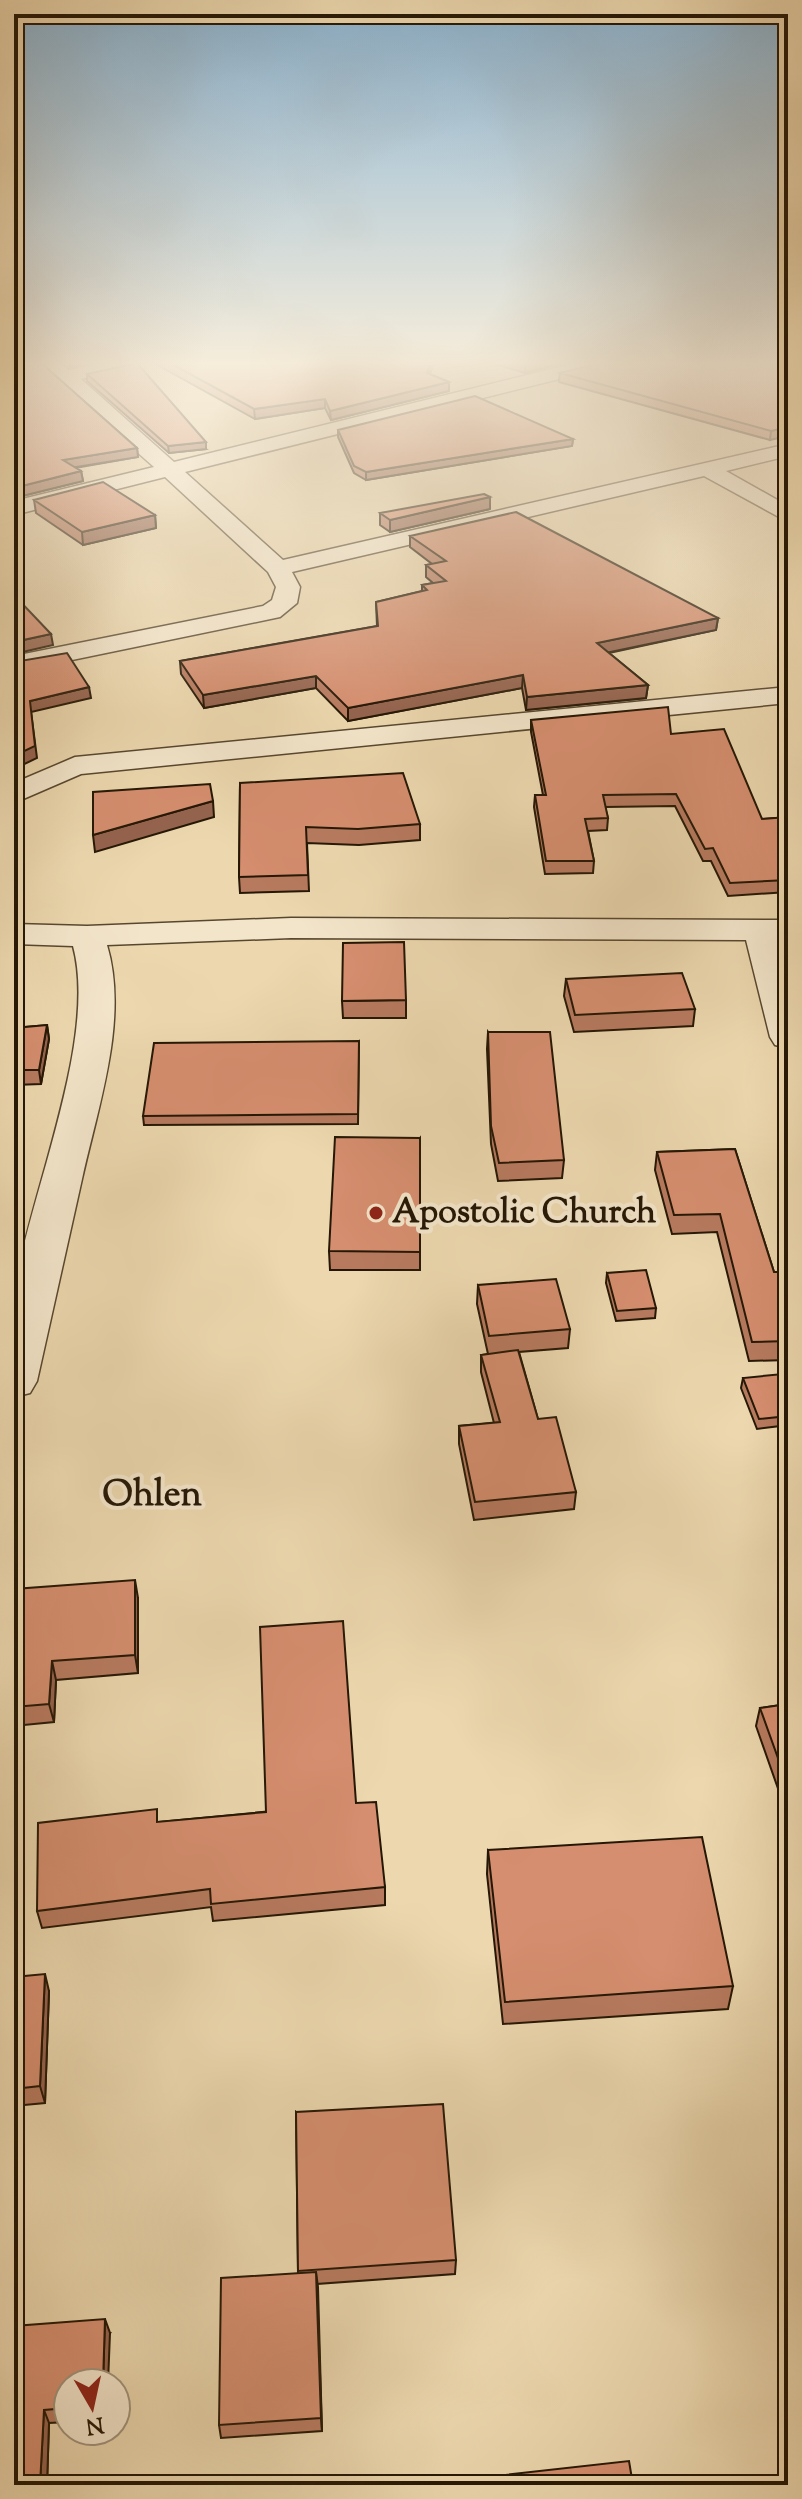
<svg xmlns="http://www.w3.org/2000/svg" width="802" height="2499" font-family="'Sorts Mill Goudy',serif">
  <rect width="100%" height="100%" fill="#ecd7ae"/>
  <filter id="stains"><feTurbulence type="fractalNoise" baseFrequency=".0025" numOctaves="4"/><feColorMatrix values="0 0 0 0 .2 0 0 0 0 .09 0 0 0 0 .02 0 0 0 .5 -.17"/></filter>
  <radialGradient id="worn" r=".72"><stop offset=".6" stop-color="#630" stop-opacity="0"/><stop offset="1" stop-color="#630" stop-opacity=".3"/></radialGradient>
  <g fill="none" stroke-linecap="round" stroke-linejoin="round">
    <g stroke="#57472f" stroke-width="3">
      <path id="street" d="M 35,362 L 58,362 L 69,370 L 103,362 L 141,362 L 139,366 L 81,379 L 174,462 L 580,362 L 614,362 L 612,366 L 185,472 L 283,560 L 788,444 L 788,456 L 726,471 L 788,506 L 788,522 L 704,476 L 292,572 L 300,587 L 297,603 L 280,617 L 14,672 L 14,656 L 263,606 L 272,600 L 276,587 L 268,572 L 165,477 L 14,515 L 14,501 L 154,467 Z
        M 788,687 L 788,703 L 81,774 L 14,803 L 14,783 L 75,757 Z
        M 291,918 L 788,920 L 788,940 L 780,940 L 788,971 L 788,1048 L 775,1045 L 770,1037 L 746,940 L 291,938 L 107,945 C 129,1019 98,1106 82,1179 C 67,1246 52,1314 37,1381 L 30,1393 L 14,1397 C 14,1362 9,1322 15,1287 C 31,1191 98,1038 73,946 L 14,944 L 14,924 L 87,926 Z"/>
    </g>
    <use href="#street" fill="#f3e5ca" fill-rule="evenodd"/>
  </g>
  <path fill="#b77a5f" stroke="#251705" stroke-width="2" d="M 14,362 L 40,362 L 137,448 L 138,457 L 75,468 L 81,471 L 83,481 L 14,498 L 14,368 L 23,366 L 14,366 Z
    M 152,362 L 434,362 L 430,374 L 449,382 L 449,391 L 331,420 L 325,408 L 255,419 Z
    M 488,362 L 566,362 L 525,373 Z
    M 788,362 L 770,440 L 559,382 L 560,373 Z
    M 87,374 L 206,449 L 169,453 L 87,381 Z
    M 338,430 L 573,439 L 572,446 L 366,480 L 354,473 L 338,437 Z
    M 34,500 L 155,515 L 156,528 L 83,545 L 36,513 Z
    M 490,509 L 390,532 L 380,525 L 380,513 Z
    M 410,536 L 718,618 L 716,630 L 609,653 L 648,685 L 646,698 L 526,710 L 522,688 L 348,721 L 316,688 L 204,708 L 181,674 L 180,661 L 377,626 L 376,602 L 422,591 L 422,585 L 433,583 L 426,577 L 426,565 L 432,564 L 410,547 Z
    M 531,720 L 671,734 L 762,819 L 788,817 L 788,892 L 728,896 L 711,861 L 703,861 L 675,806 L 605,807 L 608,818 L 607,830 L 588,831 L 594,861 L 593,873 L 545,874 L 534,807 L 535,795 L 543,795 L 531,732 Z
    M 240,783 L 420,824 L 420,840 L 359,845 L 307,843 L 309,891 L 240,893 L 239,877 Z
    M 14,857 L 19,863 L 21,875 L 14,875 Z
    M 566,979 L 695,1009 L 693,1026 L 574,1032 L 564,996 Z
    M 406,1000 L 406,1018 L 343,1018 L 342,1001 Z
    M 47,1025 L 49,1039 L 41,1084 L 14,1085 L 14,1028 Z
    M 488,1032 L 564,1160 L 562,1178 L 498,1181 L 491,1144 L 487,1049 Z
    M 359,1041 L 358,1124 L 144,1125 L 143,1116 Z
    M 420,1138 L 420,1270 L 330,1270 L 329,1251 Z
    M 735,1149 L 774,1272 L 788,1272 L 788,1360 L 749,1361 L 717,1232 L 672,1234 L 655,1170 L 657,1152 Z
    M 607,1273 L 656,1308 L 655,1318 L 616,1321 L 606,1283 Z
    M 478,1285 L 570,1329 L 568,1348 L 519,1352 L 538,1419 L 576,1492 L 574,1509 L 474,1520 L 459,1444 L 459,1426 L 494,1423 L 481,1372 L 481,1355 L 488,1354 L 477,1304 Z
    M 743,1378 L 788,1384 L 788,1425 L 757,1429 L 741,1388 Z
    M 14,1589 L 138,1598 L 138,1673 L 56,1680 L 54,1722 L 14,1726 Z
    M 788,1704 L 788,1817 L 756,1726 L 760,1708 Z
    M 356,1803 L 385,1887 L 385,1905 L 213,1921 L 211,1907 L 42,1928 L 37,1911 L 159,1822 Z
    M 488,1850 L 733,1986 L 728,2009 L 503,2024 L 487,1874 Z
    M 14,1977 L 49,1991 L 45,2103 L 14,2106 Z
    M 296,2112 L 456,2260 L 455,2274 L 317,2284 L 322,2431 L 221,2438 L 219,2425 L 298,2273 Z
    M 14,2326 L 110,2333 L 68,2383 L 68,2422 L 49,2423 L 47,2485 Z"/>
  <path fill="#95634e" stroke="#251705" stroke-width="2" d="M 69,362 L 88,362 L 70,367 Z
    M 431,362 L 434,362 L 427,382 L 427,373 Z
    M 530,362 L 566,362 L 525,373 L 525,364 Z
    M 449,382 L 449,391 L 331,420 L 330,411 Z
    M 325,399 L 325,408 L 255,419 L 254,409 Z
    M 788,427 L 788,436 L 770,440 L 771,431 Z
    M 573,439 L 572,446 L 366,480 L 366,472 Z
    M 206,442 L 206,449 L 169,453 L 168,446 Z
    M 137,448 L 138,457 L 64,469 L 63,460 Z
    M 81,471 L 83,481 L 14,498 L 14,488 Z
    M 490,497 L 490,509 L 390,532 L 390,520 Z
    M 155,515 L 156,528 L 83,545 L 82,532 Z
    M 718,618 L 716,630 L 596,655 L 597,643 Z
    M 51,634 L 53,645 L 14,654 L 14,642 Z
    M 523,675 L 522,688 L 348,721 L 348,708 Z
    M 316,676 L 316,688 L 204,708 L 203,695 Z
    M 648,685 L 646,698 L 526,710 L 527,697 Z
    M 89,687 L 91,698 L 31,712 L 37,758 L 14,769 L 14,756 L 30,701 Z
    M 213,801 L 214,817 L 95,852 L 93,835 Z
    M 47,1025 L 49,1039 L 41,1084 L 39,1070 Z
    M 135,1580 L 138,1598 L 138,1673 L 135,1655 Z
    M 52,1661 L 56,1680 L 54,1722 L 49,1704 Z
    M 45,1974 L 49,1991 L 45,2103 L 40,2086 Z
    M 316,2272 L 318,2287 L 322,2431 L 321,2418 Z
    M 105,2319 L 110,2333 L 108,2383 L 103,2383 Z
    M 44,2410 L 49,2423 L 47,2485 L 40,2485 Z"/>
  <path fill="#d58e6f" stroke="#251705" stroke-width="2" d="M 23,362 L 40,362 L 137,448 L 63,460 L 81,471 L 14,488 L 14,368 L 23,367 Z
    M 168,362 L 431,362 L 427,373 L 449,382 L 330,411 L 325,399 L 254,409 Z
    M 604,362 L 788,362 L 788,427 L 771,431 L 560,373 Z
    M 137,363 L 206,442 L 168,446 L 87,374 Z
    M 475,396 L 573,439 L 366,472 L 354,466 L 338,430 Z
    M 103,482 L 155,515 L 82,532 L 34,500 Z
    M 484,494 L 490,497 L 390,520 L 380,513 Z
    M 516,512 L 718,618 L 597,643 L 648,685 L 527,697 L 523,675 L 348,708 L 316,676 L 203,695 L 180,661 L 378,626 L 376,602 L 427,590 L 422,585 L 446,581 L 426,565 L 446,561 L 410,536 Z
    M 14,595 L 51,634 L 14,642 Z
    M 67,653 L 89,687 L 30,701 L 35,746 L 14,756 L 14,662 Z
    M 668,707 L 671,734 L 724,729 L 762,819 L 788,817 L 788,880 L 730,883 L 713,848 L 705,849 L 676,794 L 603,795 L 608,818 L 585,819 L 594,861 L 546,861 L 535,795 L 546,795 L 531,720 Z
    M 403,773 L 420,824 L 358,829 L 306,827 L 308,875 L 239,877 L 240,783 Z
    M 210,784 L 213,801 L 93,835 L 93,792 Z
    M 404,942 L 406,1000 L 342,1001 L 343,943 Z
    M 682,973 L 695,1009 L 575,1015 L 566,979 Z
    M 47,1025 L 39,1070 L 14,1070 L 14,1028 Z
    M 488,1032 L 550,1032 L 564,1160 L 499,1163 L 491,1126 Z
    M 359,1041 L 358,1114 L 143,1116 L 154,1043 Z
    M 335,1137 L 420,1138 L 420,1252 L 329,1251 Z
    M 735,1149 L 774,1272 L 788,1272 L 788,1341 L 752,1342 L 720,1214 L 674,1215 L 657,1152 Z
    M 646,1270 L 656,1308 L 617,1311 L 607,1273 Z
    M 556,1279 L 570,1329 L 489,1336 L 478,1285 Z
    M 518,1350 L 538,1419 L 556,1417 L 576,1492 L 475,1502 L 459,1426 L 500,1422 L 481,1355 Z
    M 783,1374 L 788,1384 L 788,1416 L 759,1419 L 743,1378 Z
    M 135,1580 L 135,1655 L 52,1661 L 49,1704 L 14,1707 L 14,1589 Z
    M 343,1621 L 356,1803 L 376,1802 L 385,1887 L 211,1904 L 210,1889 L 37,1911 L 38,1823 L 157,1809 L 157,1822 L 266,1812 L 260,1627 Z
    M 788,1704 L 788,1786 L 760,1708 Z
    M 702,1837 L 733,1986 L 505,2002 L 488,1850 Z
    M 45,1974 L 40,2086 L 14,2089 L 14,1977 Z
    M 443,2104 L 456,2260 L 298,2271 L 296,2112 Z
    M 316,2272 L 321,2418 L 219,2425 L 221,2278 Z
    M 105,2319 L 103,2383 L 68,2383 L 68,2408 L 44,2410 L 40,2485 L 14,2485 L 14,2326 Z
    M 629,2461 L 633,2485 L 470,2485 L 469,2479 Z"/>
  <linearGradient id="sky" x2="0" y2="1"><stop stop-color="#8bb5d4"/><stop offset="0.51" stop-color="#f6eddb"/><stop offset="1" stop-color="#f6eddb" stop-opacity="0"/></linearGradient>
  <rect width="802" height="712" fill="url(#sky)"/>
  <circle fill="#8f2418" stroke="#f3e5ca" stroke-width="3" cx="376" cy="1213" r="8"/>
  <g text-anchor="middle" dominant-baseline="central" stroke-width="8" stroke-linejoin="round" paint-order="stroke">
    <g font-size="34" font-weight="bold" fill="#251705" stroke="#f3e5ca" text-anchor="start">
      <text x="392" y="1213">Apostolic Church</text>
    </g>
    <g font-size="36" font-weight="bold" fill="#251705" stroke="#f3e5ca">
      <text x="152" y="1496">Ohlen</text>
    </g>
  </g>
  <rect width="802" height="2499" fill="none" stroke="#ecd7ae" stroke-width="48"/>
  <rect x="16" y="16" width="770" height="2467" fill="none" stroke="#251705" stroke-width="4"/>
  <rect x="24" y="24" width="754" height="2451" fill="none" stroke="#251705" stroke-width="2"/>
  <g transform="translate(92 2407) rotate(171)"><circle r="38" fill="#f3e5ca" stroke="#a1937b" stroke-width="2"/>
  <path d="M0-6L14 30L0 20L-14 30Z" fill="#8f2418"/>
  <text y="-12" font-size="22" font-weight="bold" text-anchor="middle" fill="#251705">N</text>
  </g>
  <rect width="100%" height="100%" filter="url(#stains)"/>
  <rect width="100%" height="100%" fill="url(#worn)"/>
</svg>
